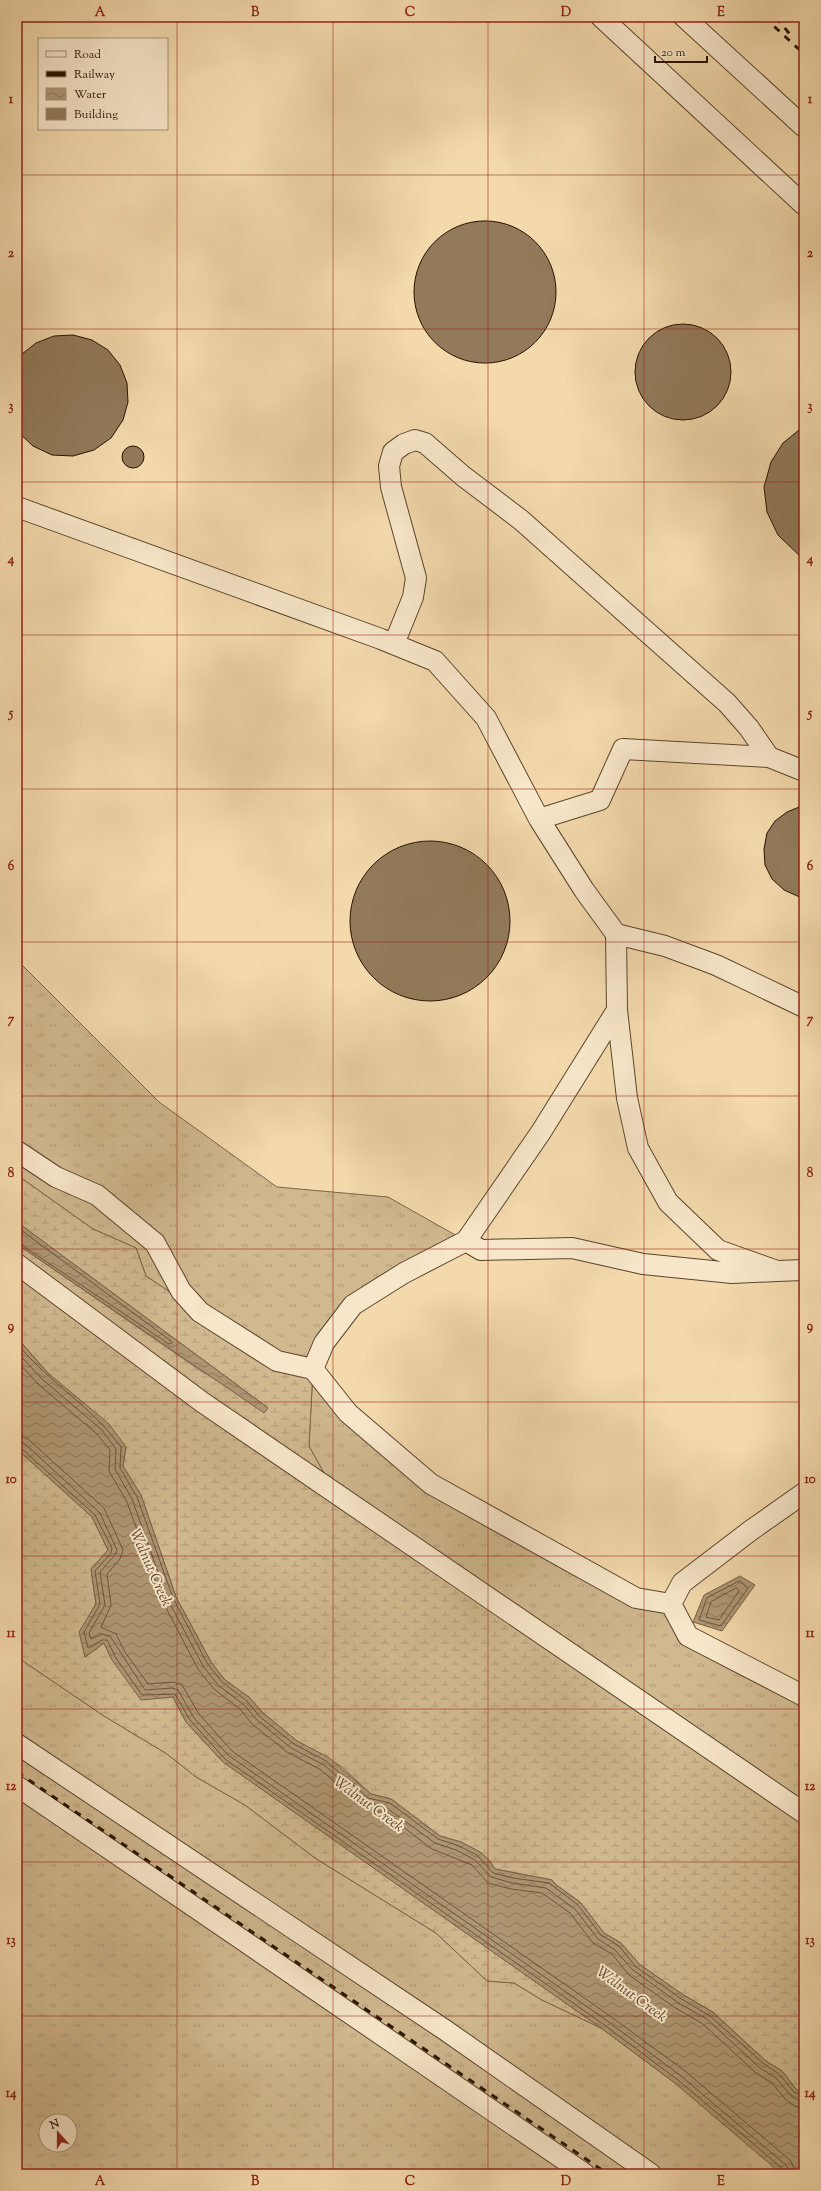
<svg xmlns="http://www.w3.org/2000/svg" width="821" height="2191" font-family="'Sorts Mill Goudy',serif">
  <defs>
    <pattern id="grass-tufts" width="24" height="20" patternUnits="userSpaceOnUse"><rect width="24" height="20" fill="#d0b88f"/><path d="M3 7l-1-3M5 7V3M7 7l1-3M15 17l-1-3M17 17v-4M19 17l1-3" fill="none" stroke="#b39d7a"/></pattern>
    <pattern id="wetland-marsh" width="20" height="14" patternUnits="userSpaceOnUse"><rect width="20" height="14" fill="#d0b88f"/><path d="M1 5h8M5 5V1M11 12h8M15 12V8" fill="none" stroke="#b39d7a"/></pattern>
    <pattern id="water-waves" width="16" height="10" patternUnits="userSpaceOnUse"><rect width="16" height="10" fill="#ae9672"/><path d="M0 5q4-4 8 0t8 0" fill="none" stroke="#8e795b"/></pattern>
  </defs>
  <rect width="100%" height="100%" fill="#f3d9ac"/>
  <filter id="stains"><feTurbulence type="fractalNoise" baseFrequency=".005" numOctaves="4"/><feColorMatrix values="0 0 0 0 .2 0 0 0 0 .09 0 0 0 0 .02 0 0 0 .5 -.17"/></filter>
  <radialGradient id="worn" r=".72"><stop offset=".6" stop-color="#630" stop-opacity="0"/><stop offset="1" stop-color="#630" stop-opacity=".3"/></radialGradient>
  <path fill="url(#grass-tufts)" stroke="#7c6648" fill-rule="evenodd" d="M 17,960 L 159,1102 L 277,1187 L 388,1197 L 466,1241 L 353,1305 L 313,1369 L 431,1484 L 533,1542 L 671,1604 L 688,1636 L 804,1696 L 804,1813 L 335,1493 L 309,1446 L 313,1369 L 200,1312 L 146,1276 L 136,1248 L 93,1229 L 17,1175 Z
    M 17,1657 L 104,1716 L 167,1754 L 196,1777 L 245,1805 L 315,1858 L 436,1933 L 487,1981 L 514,1983 L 542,2000 L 601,2028 L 675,2083 L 783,2174 L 17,2174 L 17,1686 L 22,1689 L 17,1675 ZM 46,2121 L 70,2121 L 70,2145 L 46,2145 Z"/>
  <path fill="url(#wetland-marsh)" stroke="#7c6648" d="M 17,1175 L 93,1229 L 136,1248 L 146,1276 L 200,1312 L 313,1369 L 309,1446 L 335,1493 L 804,1813 L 804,2095 L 796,2089 L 782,2071 L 766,2061 L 713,2012 L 682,1994 L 639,1964 L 621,1943 L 604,1933 L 580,1902 L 555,1884 L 552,1880 L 495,1869 L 489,1860 L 480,1852 L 461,1842 L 440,1836 L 391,1799 L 371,1794 L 342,1767 L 297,1741 L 262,1712 L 250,1698 L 224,1679 L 211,1662 L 176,1597 L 141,1495 L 123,1466 L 126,1447 L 48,1373 L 17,1338 L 17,1244 L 201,1371 L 268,1408 L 17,1222 Z
    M 17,1449 L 92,1517 L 108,1550 L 91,1569 L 96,1604 L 80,1632 L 85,1657 L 104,1643 L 112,1660 L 173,1697 L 186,1722 L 223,1762 L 601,2028 L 542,2000 L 514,1983 L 487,1981 L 436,1933 L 315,1858 L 245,1805 L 196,1777 L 167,1754 L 104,1716 L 17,1657 Z"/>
  <path fill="url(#water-waves)" stroke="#786245" d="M 17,1222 L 268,1408 L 264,1413 L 17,1244 Z
    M 17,1338 L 48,1373 L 109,1424 L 126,1447 L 123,1466 L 141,1495 L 176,1597 L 211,1662 L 224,1679 L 250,1698 L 262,1712 L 297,1741 L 328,1757 L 371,1794 L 391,1799 L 440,1836 L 461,1842 L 480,1852 L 489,1860 L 495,1869 L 552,1880 L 555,1884 L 580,1902 L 604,1933 L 621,1943 L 639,1964 L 682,1994 L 712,2012 L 766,2061 L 782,2071 L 796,2089 L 804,2095 L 804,2174 L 783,2174 L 777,2170 L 675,2083 L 601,2028 L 223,1762 L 186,1722 L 173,1697 L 141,1700 L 112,1660 L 104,1643 L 85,1657 L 79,1632 L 96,1604 L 91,1569 L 108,1550 L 92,1517 L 17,1449 Z
    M 740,1576 L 755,1585 L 722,1631 L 693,1622 L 704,1595 Z"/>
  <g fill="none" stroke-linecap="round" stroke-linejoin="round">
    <path stroke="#6b553a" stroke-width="1" d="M 17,1227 L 171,1341 L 172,1343 L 169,1344 L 17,1242
      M 17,1344 C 49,1382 92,1407 121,1447 L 120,1468 L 137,1497 L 173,1598 L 207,1663 L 222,1682 L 247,1701 L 259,1716 L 294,1744 L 326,1761 L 368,1798 L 390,1803 L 438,1839 L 459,1846 L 477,1855 L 493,1873 L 513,1878 L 549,1883 L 578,1905 L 601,1935 L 619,1946 L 636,1967 L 680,1998 L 710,2016 L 764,2064 L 779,2074 L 794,2092 L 804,2097
      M 17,1352 L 42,1379 L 102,1430 L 116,1449 L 115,1469 L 132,1499 L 168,1600 L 203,1666 L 218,1685 L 244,1705 L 256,1719 L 291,1748 L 324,1765 L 366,1802 L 387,1808 L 435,1843 L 456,1850 L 475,1860 L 491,1877 L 512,1883 L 546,1888 L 575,1909 L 598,1939 L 615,1950 L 633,1970 L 677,2002 L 707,2019 L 760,2068 L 776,2078 L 791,2096 L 804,2103
      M 17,1361 L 38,1384 L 97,1434 L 110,1450 L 109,1471 L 127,1502 L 163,1602 L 198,1669 L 214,1689 L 240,1709 L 252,1724 L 287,1752 L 321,1770 L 363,1807 L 385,1813 L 432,1849 L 472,1865 L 488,1883 L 511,1889 L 542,1893 L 570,1913 L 593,1943 L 612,1954 L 629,1975 L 674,2007 L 703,2024 L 756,2073 L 772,2083 L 787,2101 L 797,2107 L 804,2109
      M 17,1435 L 28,1439 L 104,1508 L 123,1550 L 120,1559 L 107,1574 L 111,1605 L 101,1627 L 116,1634 L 125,1652 L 148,1684 L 173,1682 L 182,1685 L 199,1714 L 232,1751 L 610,2016 L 685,2071 L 791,2161 L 796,2174
      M 17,1441 L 24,1443 L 100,1513 L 117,1550 L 115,1555 L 100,1572 L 105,1605 L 89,1633 L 91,1639 L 102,1634 L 110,1636 L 145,1690 L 172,1688 L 178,1690 L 194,1718 L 228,1755 L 606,2020 L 681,2076 L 787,2166 L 790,2174
      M 17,1446 L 21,1448 L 95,1515 L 112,1548 L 111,1553 L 95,1571 L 100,1604 L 84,1632 L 88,1648 L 102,1640 L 107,1640 L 116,1658 L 142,1695 L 175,1694 L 190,1720 L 225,1759 L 603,2024 L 678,2080 L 783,2169 L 785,2174
      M 740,1581 L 748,1588 L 721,1626 L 699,1620 L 707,1598 Z
      M 737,1588 L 739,1591 L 719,1620 L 706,1617 L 711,1602 Z"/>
  </g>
  <path fill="#927a5a" stroke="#281401" d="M414 292a71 71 0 1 1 142 0a71 71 0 1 1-142 0Z
    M635 372a48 48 0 1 1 96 0a48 48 0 1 1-96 0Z
    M 73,335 L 92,340 L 108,350 L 120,365 L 127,383 L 128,402 L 123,420 L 111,438 L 94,450 L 73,456 L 52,455 L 33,446 L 17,431 L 17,361 L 22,354 L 36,343 L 54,336 Z
    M 804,426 L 804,560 L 778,535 L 767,512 L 764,487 L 771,462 L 783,443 Z
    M122 457a11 11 0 1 1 22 0a11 11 0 1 1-22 0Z
    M 804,805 L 804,899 L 784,890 L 772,879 L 765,865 L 764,849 L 767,833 L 775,821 L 787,812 Z
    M350 921a80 80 0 1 1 160 0a80 80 0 1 1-160 0Z"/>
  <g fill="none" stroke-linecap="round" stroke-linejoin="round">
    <g stroke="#5b452c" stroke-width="22">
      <path id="minor" d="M 601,17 L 804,205
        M 684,17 L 804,127
        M 17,507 L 381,639 L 435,661 L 486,718 L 539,819 L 584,890 L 616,934 L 665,946 L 716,965 L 804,1007
        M 394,644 L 413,597 L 416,578 L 391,487 L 389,466 L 393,452 L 404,444 L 415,440 L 425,443 L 463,476 L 521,520 L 656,640 L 727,703 L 749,728 L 769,757
        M 539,819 L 600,800 L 623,749 L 769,757 L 804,771
        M 616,934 L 617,1010 L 627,1098 L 638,1148 L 668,1202 L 718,1250 L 777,1271 L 804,1270
        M 617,1010 L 541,1132 L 466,1241 L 481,1250 L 572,1248 L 643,1264 L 732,1273 L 777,1271
        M 17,1151 L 56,1177 L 97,1195 L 155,1243 L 181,1291 L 200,1312 L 277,1361 L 313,1369 L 348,1413 L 431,1484 L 636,1598 L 671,1604 L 688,1636 L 804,1696
        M 17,1264 L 202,1402 L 804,1813
        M 313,1369 L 324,1343 L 353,1305 L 404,1273 L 466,1241
        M 671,1604 L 682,1583 L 750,1531 L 804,1493
        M 17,1744 L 445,2030 L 651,2174
        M 17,1786 L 585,2174"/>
    </g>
    <use href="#minor" stroke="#f7e6c9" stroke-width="20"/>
    <path stroke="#281401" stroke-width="3" stroke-dasharray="7 7" stroke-linecap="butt" d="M 764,17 L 804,54
      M 776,17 L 792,37
      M 17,1772 L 608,2174"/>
  </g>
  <path fill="none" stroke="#8f2418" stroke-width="1" stroke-opacity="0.55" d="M 177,17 L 177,2174M 333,17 L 333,2174M 488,17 L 488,2174M 644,17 L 644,2174M 17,175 L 804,175M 17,329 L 804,329M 17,482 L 804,482M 17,635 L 804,635M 17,789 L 804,789M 17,942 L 804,942M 17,1096 L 804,1096M 17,1249 L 804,1249M 17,1402 L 804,1402M 17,1556 L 804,1556M 17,1709 L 804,1709M 17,1862 L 804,1862M 17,2016 L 804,2016"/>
  <g text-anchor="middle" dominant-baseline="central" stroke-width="4" stroke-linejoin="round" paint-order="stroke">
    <g font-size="15" font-style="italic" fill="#5e482e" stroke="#f7e6c9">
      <text transform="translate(150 1568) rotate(66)">Walnut Creek</text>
      <text transform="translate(368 1805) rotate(36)">Walnut Creek</text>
      <text transform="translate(631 1995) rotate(36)">Walnut Creek</text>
    </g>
  </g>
  <rect width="821" height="2191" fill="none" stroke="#f3d9ac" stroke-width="44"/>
  <rect x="38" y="38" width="130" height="92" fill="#f7e6c9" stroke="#a49279"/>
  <rect x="46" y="51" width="20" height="6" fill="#f7e6c9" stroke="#a49279"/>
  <text x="74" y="58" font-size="12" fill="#281401">Road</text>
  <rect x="46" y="71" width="20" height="6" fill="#281401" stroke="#a49279"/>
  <text x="74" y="78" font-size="12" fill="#281401">Railway</text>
  <rect x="46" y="88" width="20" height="12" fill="url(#water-waves)" stroke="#a49279"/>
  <text x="74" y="98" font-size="12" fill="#281401">Water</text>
  <rect x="46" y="108" width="20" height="12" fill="#927a5a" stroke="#a49279"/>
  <text x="74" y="118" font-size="12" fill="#281401">Building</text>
  <g transform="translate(58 2133) rotate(339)"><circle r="19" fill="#f7e6c9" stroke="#a49279"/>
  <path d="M0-3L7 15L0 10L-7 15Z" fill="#8f2418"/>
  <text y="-6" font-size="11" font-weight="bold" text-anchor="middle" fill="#281401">N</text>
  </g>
  <path d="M655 56v6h52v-6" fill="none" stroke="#281401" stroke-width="2"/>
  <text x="661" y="56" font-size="12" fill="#281401" stroke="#f7e6c9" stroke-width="3" paint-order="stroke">20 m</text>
  <rect x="22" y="22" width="777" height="2147" fill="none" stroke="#8f2418" stroke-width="1.5"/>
  <g font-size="13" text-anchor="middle" font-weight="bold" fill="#8f2418">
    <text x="100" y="16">A</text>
    <text x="255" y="16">B</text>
    <text x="410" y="16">C</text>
    <text x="566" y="16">D</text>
    <text x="721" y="16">E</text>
    <text x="11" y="103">1</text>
    <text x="810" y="103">1</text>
    <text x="11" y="257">2</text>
    <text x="810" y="257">2</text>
    <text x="11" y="410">3</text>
    <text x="810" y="410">3</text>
    <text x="11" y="563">4</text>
    <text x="810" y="563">4</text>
    <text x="11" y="717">5</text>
    <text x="810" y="717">5</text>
    <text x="11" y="870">6</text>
    <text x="810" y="870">6</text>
    <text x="11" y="1023">7</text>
    <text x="810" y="1023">7</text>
    <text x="11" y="1177">8</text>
    <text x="810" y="1177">8</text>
    <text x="11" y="1330">9</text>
    <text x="810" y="1330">9</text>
    <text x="11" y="1483">10</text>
    <text x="810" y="1483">10</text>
    <text x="11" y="1637">11</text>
    <text x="810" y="1637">11</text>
    <text x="11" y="1790">12</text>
    <text x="810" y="1790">12</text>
    <text x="11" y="1944">13</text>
    <text x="810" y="1944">13</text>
    <text x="11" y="2097">14</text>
    <text x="810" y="2097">14</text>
    <text x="100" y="2185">A</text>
    <text x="255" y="2185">B</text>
    <text x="410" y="2185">C</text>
    <text x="566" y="2185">D</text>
    <text x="721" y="2185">E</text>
  </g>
  <rect width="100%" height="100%" filter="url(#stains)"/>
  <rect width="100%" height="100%" fill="url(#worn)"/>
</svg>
